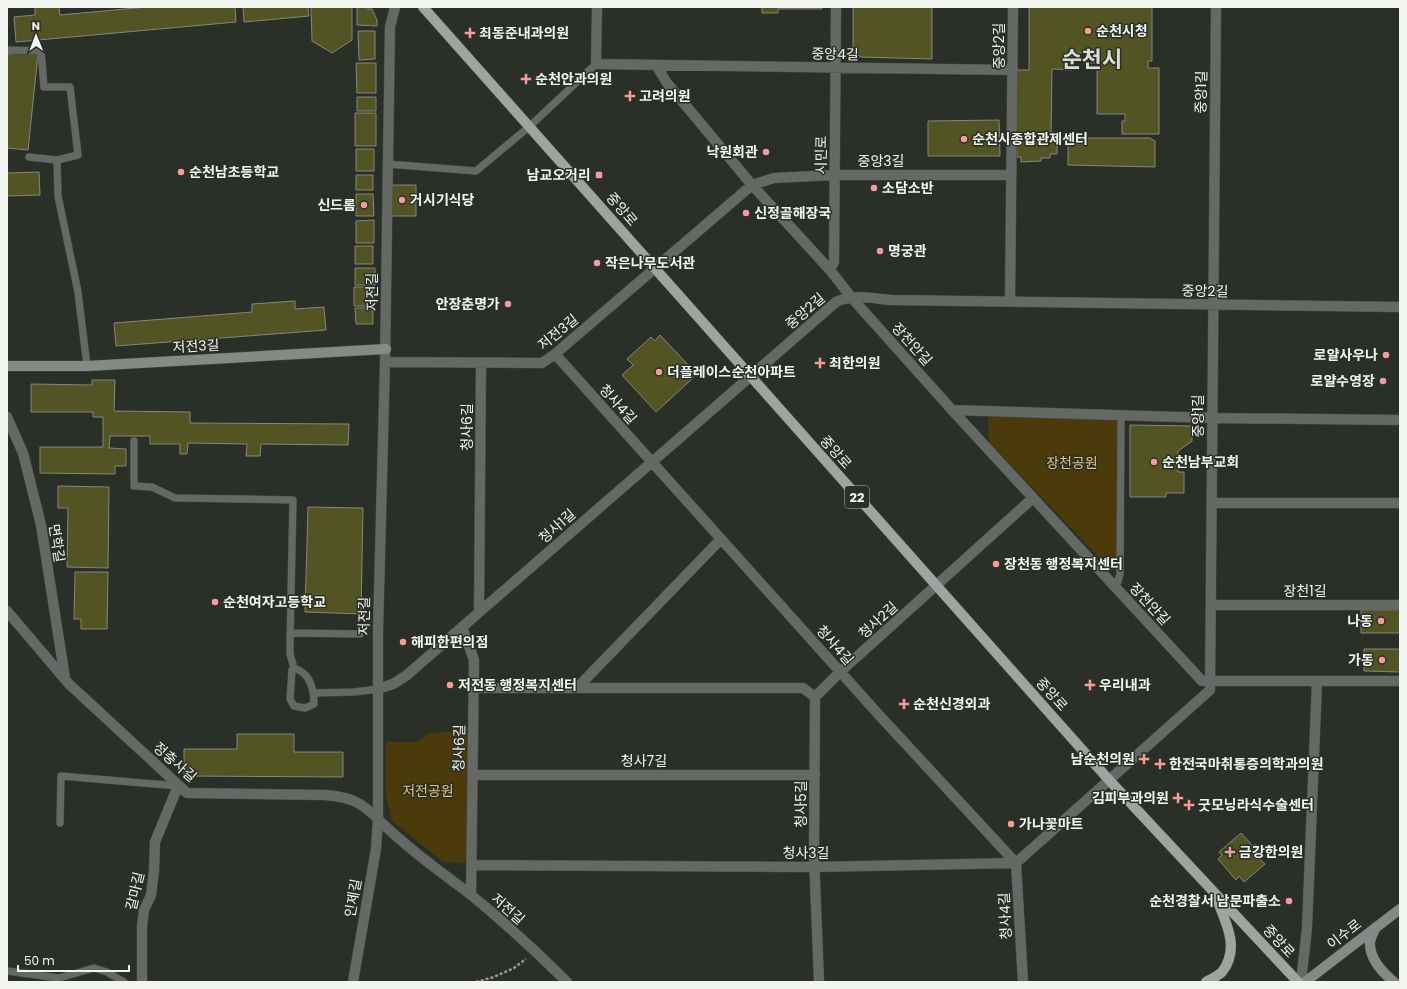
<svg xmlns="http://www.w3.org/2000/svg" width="1407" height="989" font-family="Poppins,'Noto Sans KR',sans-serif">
  <rect width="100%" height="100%" fill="#2a2f27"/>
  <path fill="#4b3a0a" d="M 988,417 L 1117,418 L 1117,562 L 1111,570 L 989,442 Z
    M 471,731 L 467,861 L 463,863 L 443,862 L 392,821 L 386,796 L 386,742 L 418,742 L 429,733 Z"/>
  <path fill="#535423" stroke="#86877d" d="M 35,7 L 59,7 L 60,15 L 147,7 L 235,7 L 236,22 L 16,42 L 14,17 L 35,15 Z
    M 243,7 L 308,7 L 309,16 L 244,22 Z
    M 311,7 L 352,7 L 352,40 L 332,53 L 312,41 Z
    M 357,7 L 367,7 L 368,9 L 372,9 L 377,20 L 377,26 L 357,25 Z
    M 762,7 L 822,7 L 822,9 L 778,9 L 778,13 L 762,13 Z
    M 853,7 L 932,7 L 932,59 L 861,57 L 853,52 Z
    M 1029,7 L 1152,7 L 1152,61 L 1148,61 L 1148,68 L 1159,68 L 1159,134 L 1122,134 L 1122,121 L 1125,121 L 1125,114 L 1097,114 L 1097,63 L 1086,63 L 1086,53 L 1072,53 L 1072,70 L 1052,69 L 1051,137 L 1057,137 L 1057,154 L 1050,154 L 1050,158 L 1041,158 L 1041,161 L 1021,162 L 1021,157 L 1017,157 L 1013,70 L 1029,70 Z
    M 358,31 L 375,31 L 375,59 L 359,60 Z
    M 13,47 L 38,54 L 28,150 L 7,148 L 7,54 L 13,54 Z
    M 356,63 L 376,63 L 376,93 L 357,93 Z
    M 357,97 L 376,97 L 376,111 L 357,111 Z
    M 355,113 L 376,113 L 376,146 L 355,146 Z
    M 999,120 L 1000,156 L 928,156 L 928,121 Z
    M 1076,138 L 1150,138 L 1155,141 L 1155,167 L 1068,165 L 1068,139 Z
    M 356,149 L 374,149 L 374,171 L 356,171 Z
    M 39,172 L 40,195 L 7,196 L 7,173 Z
    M 356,175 L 373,175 L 373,190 L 356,190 Z
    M 391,185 L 416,185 L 416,216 L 391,216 Z
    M 356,194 L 373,194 L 374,216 L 356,216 Z
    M 374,220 L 374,243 L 356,243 L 356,221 Z
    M 355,246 L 373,246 L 373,264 L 355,264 Z
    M 355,268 L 375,268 L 375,285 L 355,285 Z
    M 354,287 L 374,287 L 374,306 L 354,306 Z
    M 295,301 L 295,309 L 324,307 L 326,330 L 116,346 L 114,323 L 252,312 L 252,304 Z
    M 355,308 L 373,308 L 373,324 L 356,324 Z
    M 660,335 L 693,370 L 693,378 L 656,412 L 622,375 L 633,365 L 627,359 L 651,337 L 655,341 Z
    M 92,380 L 115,380 L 114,411 L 190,412 L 190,423 L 349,424 L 348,445 L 261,444 L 260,456 L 246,456 L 247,444 L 188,443 L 187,454 L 180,454 L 180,444 L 150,444 L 150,436 L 110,436 L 109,448 L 126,449 L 126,466 L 115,466 L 115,474 L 40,473 L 40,447 L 103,447 L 103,417 L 93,417 L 93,412 L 31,412 L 31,384 L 92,385 Z
    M 1130,425 L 1192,426 L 1192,441 L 1178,451 L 1178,472 L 1184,472 L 1184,493 L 1166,493 L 1166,497 L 1130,497 Z
    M 58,486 L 109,487 L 108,568 L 67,567 L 68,508 L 58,508 Z
    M 308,507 L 363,508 L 361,614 L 305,612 Z
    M 75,572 L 108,572 L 107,629 L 81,629 L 81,619 L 74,619 Z
    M 1361,610 L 1400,610 L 1400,633 L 1361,633 Z
    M 1364,649 L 1400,649 L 1400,672 L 1364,671 Z
    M 237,734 L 294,734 L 294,752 L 343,752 L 343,777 L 184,776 L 184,749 L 237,749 Z
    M 1241,833 L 1253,846 L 1255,844 L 1264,854 L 1259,858 L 1265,864 L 1244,882 L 1239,876 L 1236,880 L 1218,859 L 1222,855 L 1219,852 Z"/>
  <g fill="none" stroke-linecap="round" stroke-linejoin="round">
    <g stroke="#464b43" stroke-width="8">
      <path id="lane" d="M 7,50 L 41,51 L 44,87 L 70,87 L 78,155 L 57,160
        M 29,157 L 57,160 L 58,196 L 78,292 L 87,366
        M 387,164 L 476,171 L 530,126 L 596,64
        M 134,441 L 134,486 L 152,487 L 175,498 L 293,500 L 290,642 L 290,654 L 294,668
        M 1116,588 L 1120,574 L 1121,415
        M 290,633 L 360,634
        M 294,668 C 310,673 314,689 314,704 L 305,708 L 294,706 L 290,699 L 292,670 Z
        M 314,693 L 354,692 L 378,689
        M 60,823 L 61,776 L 178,786
        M 7,971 L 59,978 L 94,968 L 107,972 L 124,982"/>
    </g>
    <g stroke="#464b43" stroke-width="11">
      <path id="street" d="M 395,7 L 390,27 L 385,362 L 378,632 L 378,819 C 406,847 438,870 470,894 C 504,922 536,951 567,982
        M 597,7 L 596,64 L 1013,70
        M 836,7 L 834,262 L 830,270 L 851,297 L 952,410 L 1202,681 L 1400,681
        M 656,65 L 667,83 L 752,185 L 830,270
        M 1010,301 L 1013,7
        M 555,354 L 879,715 L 1016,863 L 1023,982
        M 385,362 L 542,363 L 555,354 L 752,185 L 774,178 L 835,175 L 1011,175
        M 952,410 L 1212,418 L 1400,420
        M 7,417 L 23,453 L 41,525 L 65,678
        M 1212,503 L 1400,503
        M 1211,605 L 1400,605
        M 7,611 L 69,684 L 187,793 L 325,795 C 350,797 360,801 378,819 L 376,849 L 353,982
        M 479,611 L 481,363
        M 462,627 L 474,660 L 471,895
        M 475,688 L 803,688 L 815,697
        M 577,688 L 721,539
        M 378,689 L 393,684 L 407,675 L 836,302 C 853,293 874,299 892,300 L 1400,307
        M 815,697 L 840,672 L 1033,498
        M 815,697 L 814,855 L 819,982
        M 473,775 L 815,775
        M 471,865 L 815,867 L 1016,863 L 1210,690 L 1216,7
        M 142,982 L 142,926 L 144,910 L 151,895 L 154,871 L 155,842 L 178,786
        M 1301,982 L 1307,928 L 1317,682"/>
    </g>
    <g stroke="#464b43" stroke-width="11">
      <path id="secondary" d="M 7,366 L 87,366 L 386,349
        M 1376,927 C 1374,931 1371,937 1370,942 C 1369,958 1383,973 1394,982
        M 1305,982 L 1400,909"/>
    </g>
    <g stroke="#464b43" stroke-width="11">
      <path id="primary" d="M 423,7 L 1109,780 L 1298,982
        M 1206,982 C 1211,979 1218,976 1222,972 C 1241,948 1225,921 1216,897"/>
    </g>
    <path stroke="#969a93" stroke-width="2.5" stroke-dasharray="3 2" stroke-linecap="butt" d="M 476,982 L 494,977 L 514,968 L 526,959"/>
    <use href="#lane" stroke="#656966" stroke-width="7"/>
    <use href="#street" stroke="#656966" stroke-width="10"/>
    <use href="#secondary" stroke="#848b86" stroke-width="10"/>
    <use href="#primary" stroke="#9ca59f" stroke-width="10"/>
  </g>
  <g fill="#f59b9b" stroke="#2a2f27" stroke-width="1.5">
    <circle cx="1088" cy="31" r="4"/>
    <path d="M468 27h4v4h4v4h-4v4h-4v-4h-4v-4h4z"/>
    <path d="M524 73h4v4h4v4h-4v4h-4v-4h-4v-4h4z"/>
    <path d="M628 90h4v4h4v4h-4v4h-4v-4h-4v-4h4z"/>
    <circle cx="964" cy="139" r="4"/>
    <circle cx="766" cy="152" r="4"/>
    <circle cx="181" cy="172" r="4"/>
    <rect x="595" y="171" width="8" height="8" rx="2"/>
    <circle cx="874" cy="188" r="4"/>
    <circle cx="402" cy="200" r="4"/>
    <circle cx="364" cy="205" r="4"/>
    <circle cx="746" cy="213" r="4"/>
    <circle cx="880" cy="251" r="4"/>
    <circle cx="597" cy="263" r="4"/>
    <circle cx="508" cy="304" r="4"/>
    <circle cx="1386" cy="355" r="4"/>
    <path d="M818 357h4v4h4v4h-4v4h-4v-4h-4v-4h4z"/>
    <circle cx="659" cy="372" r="4"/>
    <circle cx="1383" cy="381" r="4"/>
    <circle cx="1154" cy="462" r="4"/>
    <circle cx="996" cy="564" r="4"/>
    <circle cx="215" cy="602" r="4"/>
    <circle cx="1381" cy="621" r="4"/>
    <circle cx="403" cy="642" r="4"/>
    <circle cx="1382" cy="660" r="4"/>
    <circle cx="450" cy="685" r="4"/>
    <path d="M1088 679h4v4h4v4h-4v4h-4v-4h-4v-4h4z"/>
    <path d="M902 698h4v4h4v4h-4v4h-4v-4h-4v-4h4z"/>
    <path d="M1142 753h4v4h4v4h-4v4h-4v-4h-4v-4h4z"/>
    <path d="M1158 758h4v4h4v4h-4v4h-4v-4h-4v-4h4z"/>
    <path d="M1176 792h4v4h4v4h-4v4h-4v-4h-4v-4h4z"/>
    <path d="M1187 799h4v4h4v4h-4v4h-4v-4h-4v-4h4z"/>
    <circle cx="1011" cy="824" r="4"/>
    <path d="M1228 846h4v4h4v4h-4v4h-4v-4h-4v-4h4z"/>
    <circle cx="1289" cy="901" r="4"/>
  </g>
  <g text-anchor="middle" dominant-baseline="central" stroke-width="3" stroke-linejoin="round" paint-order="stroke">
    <rect fill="#2a2f27" stroke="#b5b9b3" stroke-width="1" x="845" y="486" width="24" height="22" rx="3"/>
    <g font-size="13" font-weight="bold" fill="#f1f4ef">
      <text x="857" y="497">22</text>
    </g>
    <g font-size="14" font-weight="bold" fill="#f1f4ef" stroke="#2a2f27" text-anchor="start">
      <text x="1096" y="31">순천시청</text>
      <text x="479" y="33">최동준내과의원</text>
      <text x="535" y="79">순천안과의원</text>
      <text x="639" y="96">고려의원</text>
      <text x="972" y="139">순천시종합관제센터</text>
      <text x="758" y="152" text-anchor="end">낙원회관</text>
      <text x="189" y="172">순천남초등학교</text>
      <text x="591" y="175" text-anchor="end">남교오거리</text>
      <text x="882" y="188">소담소반</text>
      <text x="410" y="200">거시기식당</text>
      <text x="356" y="205" text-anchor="end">신드롬</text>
      <text x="754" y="213">신정골해장국</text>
      <text x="888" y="251">명궁관</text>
      <text x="605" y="263">작은나무도서관</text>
      <text x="500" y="304" text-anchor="end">안장춘명가</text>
      <text x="1378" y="355" text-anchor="end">로얄사우나</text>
      <text x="829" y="363">최한의원</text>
      <text x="667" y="372">더플레이스순천아파트</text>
      <text x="1375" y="381" text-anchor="end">로얄수영장</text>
      <text x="1162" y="462">순천남부교회</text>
      <text x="1004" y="564">장천동 행정복지센터</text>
      <text x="223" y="602">순천여자고등학교</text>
      <text x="1373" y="621" text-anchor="end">나동</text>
      <text x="411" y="642">해피한편의점</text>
      <text x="1374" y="660" text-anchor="end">가동</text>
      <text x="458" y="685">저전동 행정복지센터</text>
      <text x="1099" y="685">우리내과</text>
      <text x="913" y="704">순천신경외과</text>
      <text x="1135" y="759" text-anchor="end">남순천의원</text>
      <text x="1169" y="764">한전국마취통증의학과의원</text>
      <text x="1169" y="798" text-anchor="end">김피부과의원</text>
      <text x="1198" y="805">굿모닝라식수술센터</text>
      <text x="1019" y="824">가나꽃마트</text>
      <text x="1239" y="852">금강한의원</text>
      <text x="1281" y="901" text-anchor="end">순천경찰서 남문파출소</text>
    </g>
    <g font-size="14" fill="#f1f4ef" stroke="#2a2f27">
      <text transform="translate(999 46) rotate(-90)">중앙2길</text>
      <text transform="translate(835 54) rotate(1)">중앙4길</text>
      <text transform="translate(1201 92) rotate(-89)">중앙1길</text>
      <text transform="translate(821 155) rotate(-89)">시민로</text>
      <text x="881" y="161">중앙3길</text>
      <text transform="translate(622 209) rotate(49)">중앙로</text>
      <text transform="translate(1205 291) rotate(1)">중앙2길</text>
      <text transform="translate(372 292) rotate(-90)">저전길</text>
      <text transform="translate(805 311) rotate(-41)">중앙2길</text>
      <text transform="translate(558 332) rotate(-39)">저전3길</text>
      <text transform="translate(912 344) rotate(48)">장천안길</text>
      <text transform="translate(196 346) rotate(-3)">저전3길</text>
      <text transform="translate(618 404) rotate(48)">청사4길</text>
      <text transform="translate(1198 416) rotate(-90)">중앙1길</text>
      <text transform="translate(467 427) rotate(-90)">청사6길</text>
      <text transform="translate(836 452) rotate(48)">중앙로</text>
      <text transform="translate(557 526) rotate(-41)">청사1길</text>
      <text transform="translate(57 543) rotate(81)">면학길</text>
      <text x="1305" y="591">장천1길</text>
      <text transform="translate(1150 604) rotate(47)">장천안길</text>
      <text transform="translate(364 616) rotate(-89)">저전길</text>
      <text transform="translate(878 620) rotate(-42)">청사2길</text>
      <text transform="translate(835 645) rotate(48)">청사4길</text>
      <text transform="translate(1052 694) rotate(48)">중앙로</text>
      <text transform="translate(459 748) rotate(-89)">청사6길</text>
      <text x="644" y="761">청사7길</text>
      <text transform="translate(175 762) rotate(41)">정충사길</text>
      <text transform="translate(801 804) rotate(-90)">청사5길</text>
      <text x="806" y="853">청사3길</text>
      <text transform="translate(135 891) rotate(-77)">갈마길</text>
      <text transform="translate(353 898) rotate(-80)">인제길</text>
      <text transform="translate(508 909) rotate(41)">저전길</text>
      <text transform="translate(1005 916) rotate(-93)">청사4길</text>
      <text transform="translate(1344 934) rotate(-38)">이수로</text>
      <text transform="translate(1279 941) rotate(47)">중앙로</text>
    </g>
    <g font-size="14" fill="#e1c377" stroke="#2a2f27">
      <text x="1072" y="463">장천공원</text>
      <text x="428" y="791">저전공원</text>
    </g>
    <g font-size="22" font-weight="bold" fill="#d8ded4" stroke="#2a2f27">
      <text x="1092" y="59">순천시</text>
    </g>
  </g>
  <rect width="1407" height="989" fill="none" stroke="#f1f4ef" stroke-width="16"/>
  <g transform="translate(36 36) rotate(359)" stroke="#2a2f27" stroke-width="3" paint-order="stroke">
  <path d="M0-3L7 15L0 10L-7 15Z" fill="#f1f4ef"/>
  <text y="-6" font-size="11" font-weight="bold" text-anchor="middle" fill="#f1f4ef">N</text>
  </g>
  <path d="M18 965v6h111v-6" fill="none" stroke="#f1f4ef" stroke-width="2"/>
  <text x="24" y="965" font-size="12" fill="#f1f4ef" stroke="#2a2f27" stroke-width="3" paint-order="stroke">50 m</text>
</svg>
